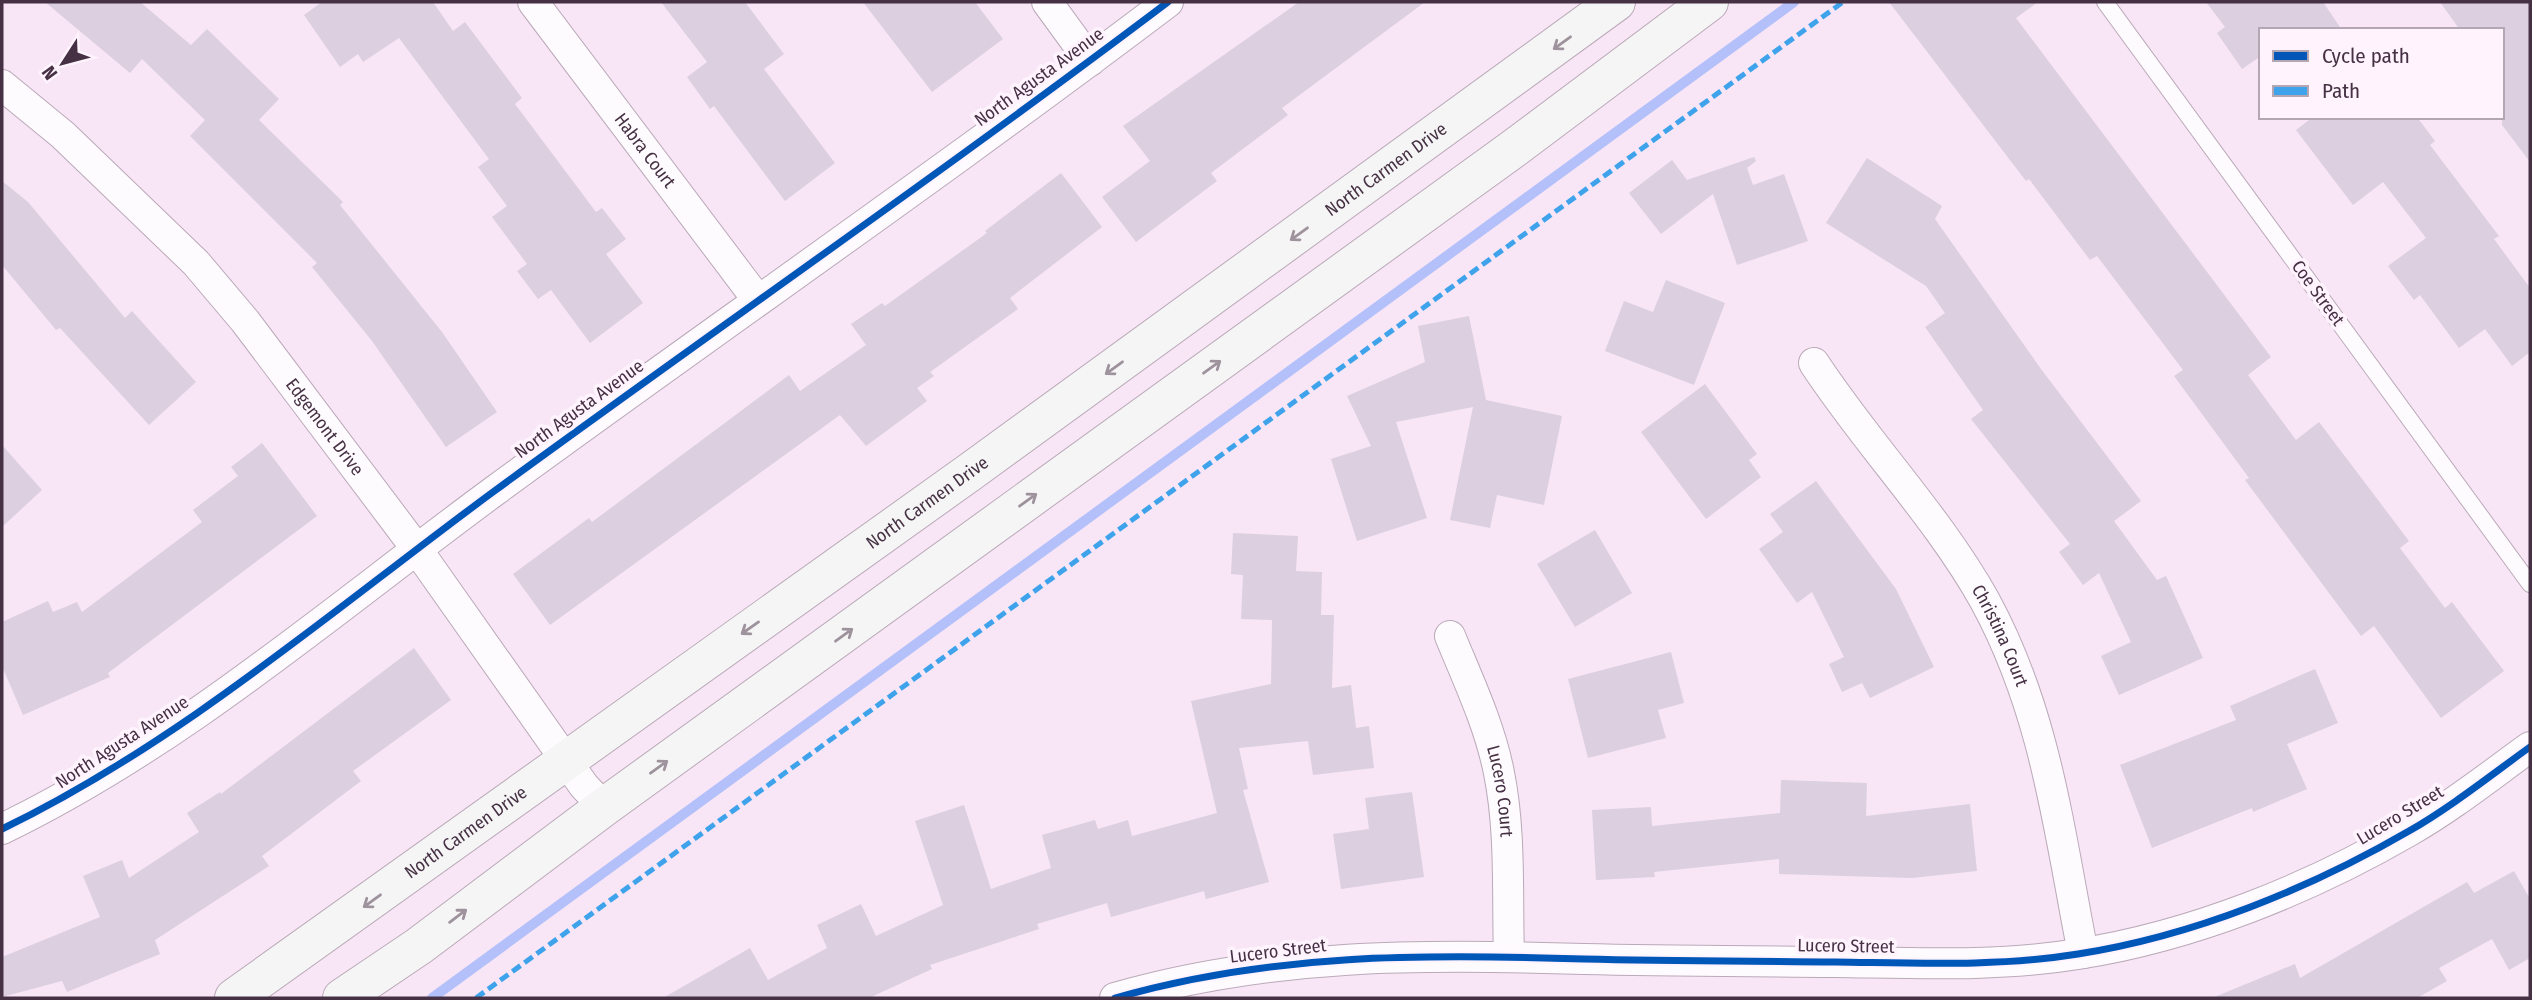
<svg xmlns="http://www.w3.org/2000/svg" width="2532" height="1000" font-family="'Fira Sans Condensed',sans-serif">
  <rect width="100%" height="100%" fill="#f8e6f6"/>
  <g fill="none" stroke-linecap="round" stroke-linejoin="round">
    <path stroke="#b3c0f9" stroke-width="10" d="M 432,998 L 1794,2"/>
  </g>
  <path fill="#dccfe0" d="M 45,2 L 140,2 L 191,45 L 207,29 L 279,99 L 259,120 L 343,202 L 340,205 L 442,332 L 497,412 L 446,447 L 372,341 L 312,267 L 317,263 L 190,136 L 205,120 L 142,59 L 130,73 Z
    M 322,2 L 433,2 L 453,31 L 465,22 L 522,98 L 515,104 L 596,212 L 602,208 L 626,239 L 606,254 L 643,303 L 590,343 L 551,290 L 538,299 L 517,271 L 527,264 L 492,217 L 507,206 L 478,167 L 489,159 L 399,38 L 363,62 L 358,54 L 340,67 L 304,15 Z
    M 661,2 L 745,2 L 784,54 L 764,69 L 835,163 L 785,201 L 714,106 L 710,109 L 687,77 L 707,62 Z
    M 863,2 L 975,2 L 1003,39 L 932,92 Z
    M 1299,2 L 1425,2 L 1282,108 L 1288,115 L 1211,173 L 1217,181 L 1136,242 L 1102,197 L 1150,161 L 1123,126 Z
    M 1889,2 L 2038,2 L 2016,18 L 2271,357 L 2248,375 L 2296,440 L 2319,422 L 2409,541 L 2400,548 L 2445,608 L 2452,602 L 2504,671 L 2441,718 L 2374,626 L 2361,636 L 2245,480 L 2249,478 L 2174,376 L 2183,370 L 2097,256 L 2090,260 L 2029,179 L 2026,181 Z
    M 2206,2 L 2323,2 L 2342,30 L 2261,30 L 2261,56 L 2242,69 L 2217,33 L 2225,27 Z
    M 2440,2 L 2530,2 L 2530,162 L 2502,125 L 2502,30 L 2460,30 Z
    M 2313,117 L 2417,117 L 2435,141 L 2430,145 L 2499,236 L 2494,239 L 2530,288 L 2530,352 L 2512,366 L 2485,329 L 2459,348 L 2420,295 L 2414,300 L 2388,266 L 2426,238 L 2383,182 L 2353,205 L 2296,130 Z
    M 1754,157 L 1756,161 L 1747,168 L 1753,185 L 1784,174 L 1808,241 L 1737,265 L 1713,194 L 1661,234 L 1629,193 L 1672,160 L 1687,180 Z
    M 1867,158 L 1942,206 L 1935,219 L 2041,369 L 2141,501 L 2114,521 L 2157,580 L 2166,576 L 2203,658 L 2119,695 L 2101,656 L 2131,642 L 2099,573 L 2083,585 L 2059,552 L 2070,544 L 1971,419 L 1983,410 L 1925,327 L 1945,313 L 1926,286 L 1826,223 Z
    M 1061,173 L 1102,227 L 1010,298 L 1018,309 L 930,372 L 934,376 L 917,388 L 927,401 L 866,446 L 840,415 L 550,625 L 513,574 L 589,518 L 592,522 L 789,375 L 800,391 L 866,345 L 851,324 L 882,303 L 885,306 L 987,233 L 985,231 Z
    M 2,181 L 28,202 L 125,318 L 132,311 L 196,382 L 149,425 L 60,328 L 56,330 L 2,265 Z
    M 1666,280 L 1725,303 L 1694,385 L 1605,351 L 1624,301 L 1653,312 Z
    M 1469,316 L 1486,400 L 1562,416 L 1544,505 L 1497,495 L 1490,528 L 1450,520 L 1473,407 L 1396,422 L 1427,518 L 1357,541 L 1331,459 L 1371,446 L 1347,396 L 1425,362 L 1418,326 Z
    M 1705,384 L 1757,454 L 1749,460 L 1761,477 L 1706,519 L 1641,432 Z
    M 262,443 L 317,516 L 108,673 L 110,677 L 23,715 L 2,666 L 2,622 L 48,601 L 53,612 L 77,602 L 82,612 L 202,522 L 193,510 L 238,476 L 231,467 Z
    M 2,445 L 42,490 L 2,527 Z
    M 1816,481 L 1896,589 L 1934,667 L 1870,698 L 1862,683 L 1842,692 L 1829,664 L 1844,657 L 1812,592 L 1797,603 L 1759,549 L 1783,532 L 1770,514 Z
    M 1595,530 L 1632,593 L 1575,627 L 1537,564 Z
    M 1233,533 L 1298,536 L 1296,571 L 1322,572 L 1321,615 L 1334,615 L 1332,688 L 1351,685 L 1356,728 L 1369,726 L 1374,768 L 1313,775 L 1308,741 L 1239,748 L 1248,789 L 1243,790 L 1269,882 L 1206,899 L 1204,891 L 1111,917 L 1107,903 L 1037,924 L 1039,929 L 930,965 L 932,969 L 869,998 L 663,998 L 750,948 L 768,980 L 827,948 L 817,925 L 861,904 L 876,936 L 943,905 L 915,821 L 964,805 L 991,889 L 1051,868 L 1042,835 L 1095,820 L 1098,829 L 1128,820 L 1132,836 L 1217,813 L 1191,701 L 1271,684 L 1272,620 L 1241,619 L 1243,575 L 1231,574 Z
    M 414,648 L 451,700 L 353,771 L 361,781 L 262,856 L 269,866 L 155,940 L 160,954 L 67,992 L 62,981 L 2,997 L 2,957 L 100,917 L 83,876 L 122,860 L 129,878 L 199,832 L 187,813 L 220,792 L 221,794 Z
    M 1671,652 L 1684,703 L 1658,710 L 1666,738 L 1588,758 L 1568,679 Z
    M 2315,669 L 2338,723 L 2287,744 L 2307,789 L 2253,812 L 2252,808 L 2152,848 L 2120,765 L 2236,720 L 2230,706 Z
    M 1781,780 L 1867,783 L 1866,816 L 1970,804 L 1977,871 L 1912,878 L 1779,874 L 1779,859 L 1654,872 L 1655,877 L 1596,880 L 1592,810 L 1651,807 L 1652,826 L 1780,813 Z
    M 1412,792 L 1424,877 L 1341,889 L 1333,834 L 1369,829 L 1365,798 Z
    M 2514,871 L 2530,899 L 2530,958 L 2509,970 L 2492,939 L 2439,968 L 2447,981 L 2417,998 L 2212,998 L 2295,964 L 2300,978 L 2467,882 L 2474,893 Z"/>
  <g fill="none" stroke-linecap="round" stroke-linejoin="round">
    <g stroke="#baa9b8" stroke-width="18">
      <path id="lane" d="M 2105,2 L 2530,584"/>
    </g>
    <g stroke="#baa9b8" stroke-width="32">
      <g id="street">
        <path id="s1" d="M 533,2 L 757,299"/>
        <path d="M 1047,2 L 1090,61"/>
        <path id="s2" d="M 2,85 L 63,135 L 196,263 L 245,321 L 416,548 L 584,786 L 604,807"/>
        <path id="s3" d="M 1814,363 C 1867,444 1939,518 1985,601 C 2046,713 2059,831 2083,953"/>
        <path id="s4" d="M 1450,636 C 1468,680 1490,726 1499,773 C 1511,832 1507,896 1509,956"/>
        <path d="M 2,829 C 180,743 334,609 493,492 C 717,328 946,170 1168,2"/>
        <path d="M 1115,998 C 1272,953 1423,954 1584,959 C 1668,961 1751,961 1835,962 C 1916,963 1998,967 2078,954 C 2193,936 2309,889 2409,831 C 2451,807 2491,775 2530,747"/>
      </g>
    </g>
    <g stroke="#baa9b8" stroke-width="40">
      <g id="secondary">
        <path id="s5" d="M 234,998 L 970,472 L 1616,2"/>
        <path d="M 342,998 L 419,946 L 604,807 L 1513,149 L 1709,2"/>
      </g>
    </g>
    <use href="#lane" stroke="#fefbfe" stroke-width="16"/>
    <use href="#street" stroke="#fefbfe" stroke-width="30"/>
    <use href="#secondary" stroke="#f5f5f5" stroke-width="38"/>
    <path stroke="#3fa3ec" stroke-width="5" stroke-dasharray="10 5" stroke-linecap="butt" d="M 476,998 L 1843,2"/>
    <g stroke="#fff4fe" stroke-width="11">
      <path id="cycleway" d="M 2,829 C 180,743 334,609 493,492 C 717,328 946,170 1168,2
        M 1115,998 C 1272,953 1423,954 1584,959 C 1668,961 1751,961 1835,962 C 1916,963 1998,967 2078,954 C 2193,936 2309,889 2409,831 C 2451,807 2491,775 2530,747"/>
    </g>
    <use href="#cycleway" stroke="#0057b8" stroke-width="7"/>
  </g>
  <defs><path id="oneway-shaft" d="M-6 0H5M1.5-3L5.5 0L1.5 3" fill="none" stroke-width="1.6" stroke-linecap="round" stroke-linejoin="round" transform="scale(1.75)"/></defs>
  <g stroke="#9e939c">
    <use href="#oneway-shaft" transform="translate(1562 43) rotate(144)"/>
    <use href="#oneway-shaft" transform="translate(1299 234) rotate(144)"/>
    <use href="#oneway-shaft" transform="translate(1212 367) rotate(-36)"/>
    <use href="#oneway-shaft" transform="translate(1114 368) rotate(144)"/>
    <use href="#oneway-shaft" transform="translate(1028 500) rotate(-36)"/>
    <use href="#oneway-shaft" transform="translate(750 628) rotate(145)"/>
    <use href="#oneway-shaft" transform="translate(844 635) rotate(-36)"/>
    <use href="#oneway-shaft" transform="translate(659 767) rotate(-36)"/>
    <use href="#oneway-shaft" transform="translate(372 901) rotate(144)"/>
    <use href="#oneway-shaft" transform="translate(458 916) rotate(-37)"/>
  </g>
  <g text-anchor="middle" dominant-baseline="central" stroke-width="7" stroke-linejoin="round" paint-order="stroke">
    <g font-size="18" fill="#463144" stroke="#fff4fe">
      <text transform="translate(1039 77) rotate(-36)">North Agusta Avenue</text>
      <text stroke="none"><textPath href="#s1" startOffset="186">Habra Court</textPath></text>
      <text stroke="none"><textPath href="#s5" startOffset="1419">North Carmen Drive</textPath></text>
      <text transform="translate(2318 293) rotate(54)">Coe Street</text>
      <text transform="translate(579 409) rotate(-36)">North Agusta Avenue</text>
      <text stroke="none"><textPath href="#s2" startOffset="472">Edgemont Drive</textPath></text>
      <text stroke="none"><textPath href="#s5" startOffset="852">North Carmen Drive</textPath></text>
      <text stroke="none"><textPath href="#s3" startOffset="331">Christina Court</textPath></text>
      <text transform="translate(122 742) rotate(-33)">North Agusta Avenue</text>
      <text stroke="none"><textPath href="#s4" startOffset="164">Lucero Court</textPath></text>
      <text transform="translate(2400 815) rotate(-31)">Lucero Street</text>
      <text stroke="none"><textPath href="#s5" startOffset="285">North Carmen Drive</textPath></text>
      <text transform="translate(1846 946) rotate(1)">Lucero Street</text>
      <text transform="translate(1278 951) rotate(-7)">Lucero Street</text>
    </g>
  </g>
  <rect width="2532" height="1000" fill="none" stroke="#463144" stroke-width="7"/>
  <rect x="2259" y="28" width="245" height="91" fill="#fff4fe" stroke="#b5a6b4" stroke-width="2"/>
  <rect x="2273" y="51" width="35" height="10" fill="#0057b8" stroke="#b5a6b4" stroke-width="2"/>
  <text x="2322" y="63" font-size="21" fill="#463144">Cycle path</text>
  <rect x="2273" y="86" width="35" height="10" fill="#3fa3ec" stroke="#b5a6b4" stroke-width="2"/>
  <text x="2322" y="98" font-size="21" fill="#463144">Path</text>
  <g transform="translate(63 63) rotate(234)" stroke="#fff4fe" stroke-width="5" paint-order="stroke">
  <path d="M0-5L12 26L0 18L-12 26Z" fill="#463144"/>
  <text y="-10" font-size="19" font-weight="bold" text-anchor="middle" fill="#463144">N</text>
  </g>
</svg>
